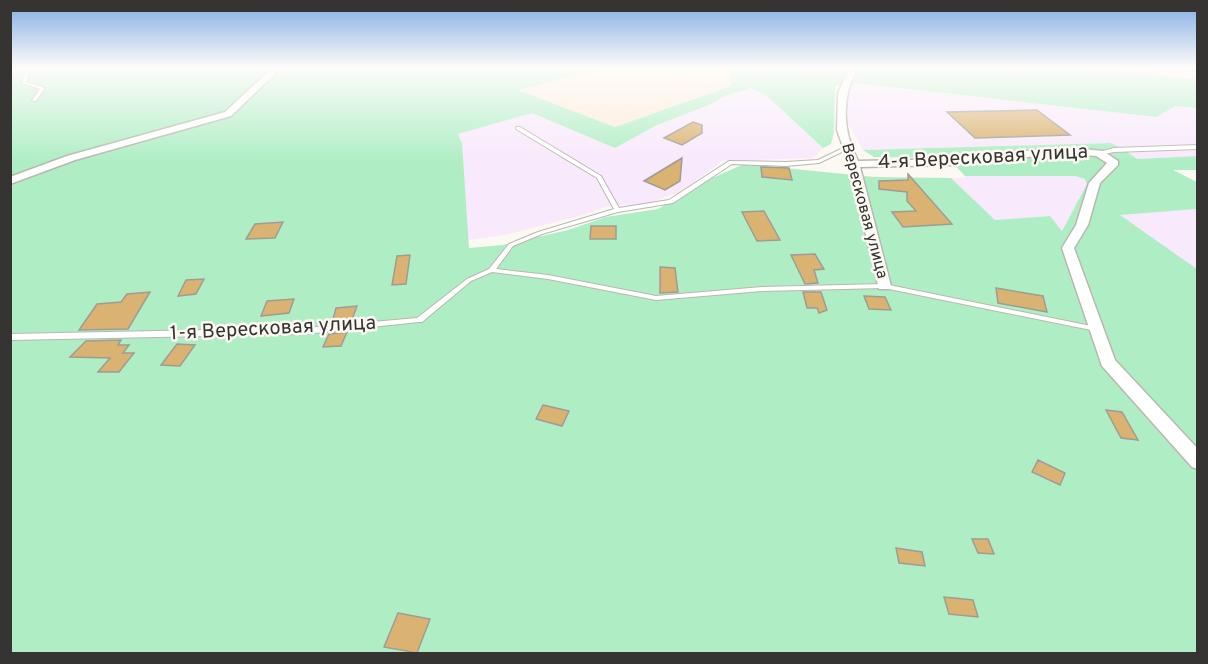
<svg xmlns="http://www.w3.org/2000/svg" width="1208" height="664" font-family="Overpass,sans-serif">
  <rect width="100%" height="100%" fill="#fcf9f3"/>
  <path fill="#feebdb" d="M 606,68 L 730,68 L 731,86 L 615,127 L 517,90 Z
    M 1079,68 L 1197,68 L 1197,79 Z"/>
  <path fill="#f8e9fc" d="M 855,83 L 1157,117 L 1175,106 L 1197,108 L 1197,156 L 1137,159 L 1122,148 L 1110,143 L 863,150 L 846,119 L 849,84 Z
    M 751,88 L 767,96 L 823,148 L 813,158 L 722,161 L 683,191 L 646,204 L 608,206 L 587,214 L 505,235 L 467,240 L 462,143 L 458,133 L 532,113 L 615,148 L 657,125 L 709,105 L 725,96 Z
    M 965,176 L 1075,176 L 1085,179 L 1087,184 L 1062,231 L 1049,216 L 995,220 L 951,178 L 965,178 Z
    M 1197,209 L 1197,269 L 1119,215 Z"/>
  <path fill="#afeec5" d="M 10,68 L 606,68 L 518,90 L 615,127 L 731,86 L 730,68 L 786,68 L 835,72 L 836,68 L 1079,68 L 1197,79 L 1197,108 L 1175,106 L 1157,117 L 855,83 L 835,86 L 834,133 L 831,144 L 823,148 L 767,96 L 751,88 L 725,96 L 709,105 L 657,125 L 615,148 L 532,113 L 458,134 L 462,143 L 469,248 L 502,245 L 568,230 L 606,217 L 658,209 L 710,179 L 744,164 L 874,177 L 951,178 L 995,220 L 1050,216 L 1062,231 L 1087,184 L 1085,179 L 1075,176 L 965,176 L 948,158 L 874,157 L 863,150 L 1110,143 L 1122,148 L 1137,159 L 1197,156 L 1197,170 L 1173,170 L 1197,182 L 1197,209 L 1120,215 L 1197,269 L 1197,653 L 11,653 Z"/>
  <path fill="#dab271" stroke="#9f9c96" stroke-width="1.5" d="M 1037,110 L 1070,135 L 975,138 L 947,112 Z
    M 693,122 L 702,125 L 702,133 L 682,145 L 664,138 Z
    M 682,158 L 680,181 L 665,190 L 644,181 Z
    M 761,167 L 789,168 L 792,180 L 762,177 Z
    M 908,174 L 915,182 L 952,224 L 903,227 L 892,212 L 916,211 L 907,201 L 907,192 L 879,189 L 879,181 L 908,180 Z
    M 764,211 L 780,240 L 757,241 L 742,212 Z
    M 283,222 L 275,238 L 246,239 L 255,224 Z
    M 591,226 L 616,226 L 616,239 L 590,239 Z
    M 815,254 L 824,269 L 814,270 L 818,283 L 805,284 L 791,255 Z
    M 410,255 L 406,284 L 392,285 L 397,256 Z
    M 660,267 L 675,268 L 678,292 L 660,293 Z
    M 204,279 L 196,294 L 178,296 L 186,280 Z
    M 996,288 L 1043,296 L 1047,312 L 998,303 Z
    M 150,292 L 128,329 L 79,330 L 97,304 L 121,302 L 127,294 Z
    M 803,292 L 821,292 L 827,310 L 819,313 L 817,308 L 807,308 Z
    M 864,296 L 885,297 L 891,310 L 869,309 Z
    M 294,299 L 289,313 L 261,316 L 267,301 Z
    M 357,306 L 351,322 L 332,323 L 336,308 Z
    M 347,332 L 341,346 L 323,347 L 329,334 Z
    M 121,340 L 118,345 L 129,345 L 123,353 L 134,353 L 119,372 L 98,372 L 110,358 L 70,357 L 86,341 Z
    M 177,344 L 195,345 L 180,366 L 161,365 Z
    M 543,405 L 569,411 L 562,426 L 536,419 Z
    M 1106,410 L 1122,412 L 1138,440 L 1121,438 Z
    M 1038,460 L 1065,473 L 1060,485 L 1032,472 Z
    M 972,539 L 988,539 L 994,554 L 978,553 Z
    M 896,548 L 922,552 L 925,566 L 899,563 Z
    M 944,597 L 973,600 L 978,617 L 949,614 Z
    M 398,613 L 430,619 L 417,653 L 384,647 Z"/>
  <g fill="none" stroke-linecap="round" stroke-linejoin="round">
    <g stroke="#bab7b1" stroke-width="2">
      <path id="service" d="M 31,68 L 36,68 L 29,73 L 26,82 L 45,88 L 36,101 L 34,101 L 32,100 L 40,89 L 22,83 L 25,72 Z
        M 1156,68 L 1198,69 L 1198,71 L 1158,69 Z
        M 516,127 L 520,127 L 601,176 L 619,208 L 669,200 L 729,161 L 786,162 L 818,160 L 843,148 L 848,149 L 819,163 L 786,166 L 732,164 L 673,203 L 618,212 L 542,234 L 513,246 L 496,269 L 548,275 L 656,296 L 762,287 L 884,284 L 1096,327 L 1100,329 L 1096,331 L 884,288 L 762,291 L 656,300 L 548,279 L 492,272 L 471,281 L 422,322 L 419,322 L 305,334 L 10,340 L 10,334 L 305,328 L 417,318 L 467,279 L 489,269 L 509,244 L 538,232 L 614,209 L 597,178 L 516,129 Z
        M 1198,145 L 1198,149 L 1114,152 L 1099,155 L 1096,153 L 1114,148 Z"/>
    </g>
    <g stroke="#bab7b1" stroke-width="3">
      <path id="minor" d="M 272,68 L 281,68 L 231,116 L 75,160 L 10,184 L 10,177 L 67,156 L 225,112 Z
        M 846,68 L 854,68 L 856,71 C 841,100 843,132 858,161 L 951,159 L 980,154 L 1072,148 L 1103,151 L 1118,161 L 1118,165 L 1100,183 L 1088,225 L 1074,248 L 1115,360 L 1198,449 L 1198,469 L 1192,467 L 1102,366 L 1062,248 L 1076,225 L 1089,183 L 1107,163 L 1096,156 L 1072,154 L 980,160 L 951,165 L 860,167 L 891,286 L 889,289 L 879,289 L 849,164 L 837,130 L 838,93 L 848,71 Z"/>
    </g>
    <use href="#service" fill="#fff" fill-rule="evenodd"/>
    <use href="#minor" fill="#fff" fill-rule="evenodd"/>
  </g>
  <linearGradient id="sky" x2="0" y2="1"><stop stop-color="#7dabe2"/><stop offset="0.42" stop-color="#fefcfa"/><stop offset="1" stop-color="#fefcfa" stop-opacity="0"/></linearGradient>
  <rect width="1208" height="161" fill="url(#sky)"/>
  <g text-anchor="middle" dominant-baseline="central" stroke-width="5" stroke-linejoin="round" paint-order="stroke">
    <g font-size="16" fill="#363432" stroke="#fcf9f3">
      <text transform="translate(864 211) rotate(75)">Вересковая улица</text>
    </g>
    <g font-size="20" fill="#363432" stroke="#fcf9f3">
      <text transform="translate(983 158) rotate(-3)">4-я Вересковая улица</text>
      <text transform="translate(273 329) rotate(-3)">1-я Вересковая улица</text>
    </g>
  </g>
  <rect width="1208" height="664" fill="none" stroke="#363432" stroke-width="24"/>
</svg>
